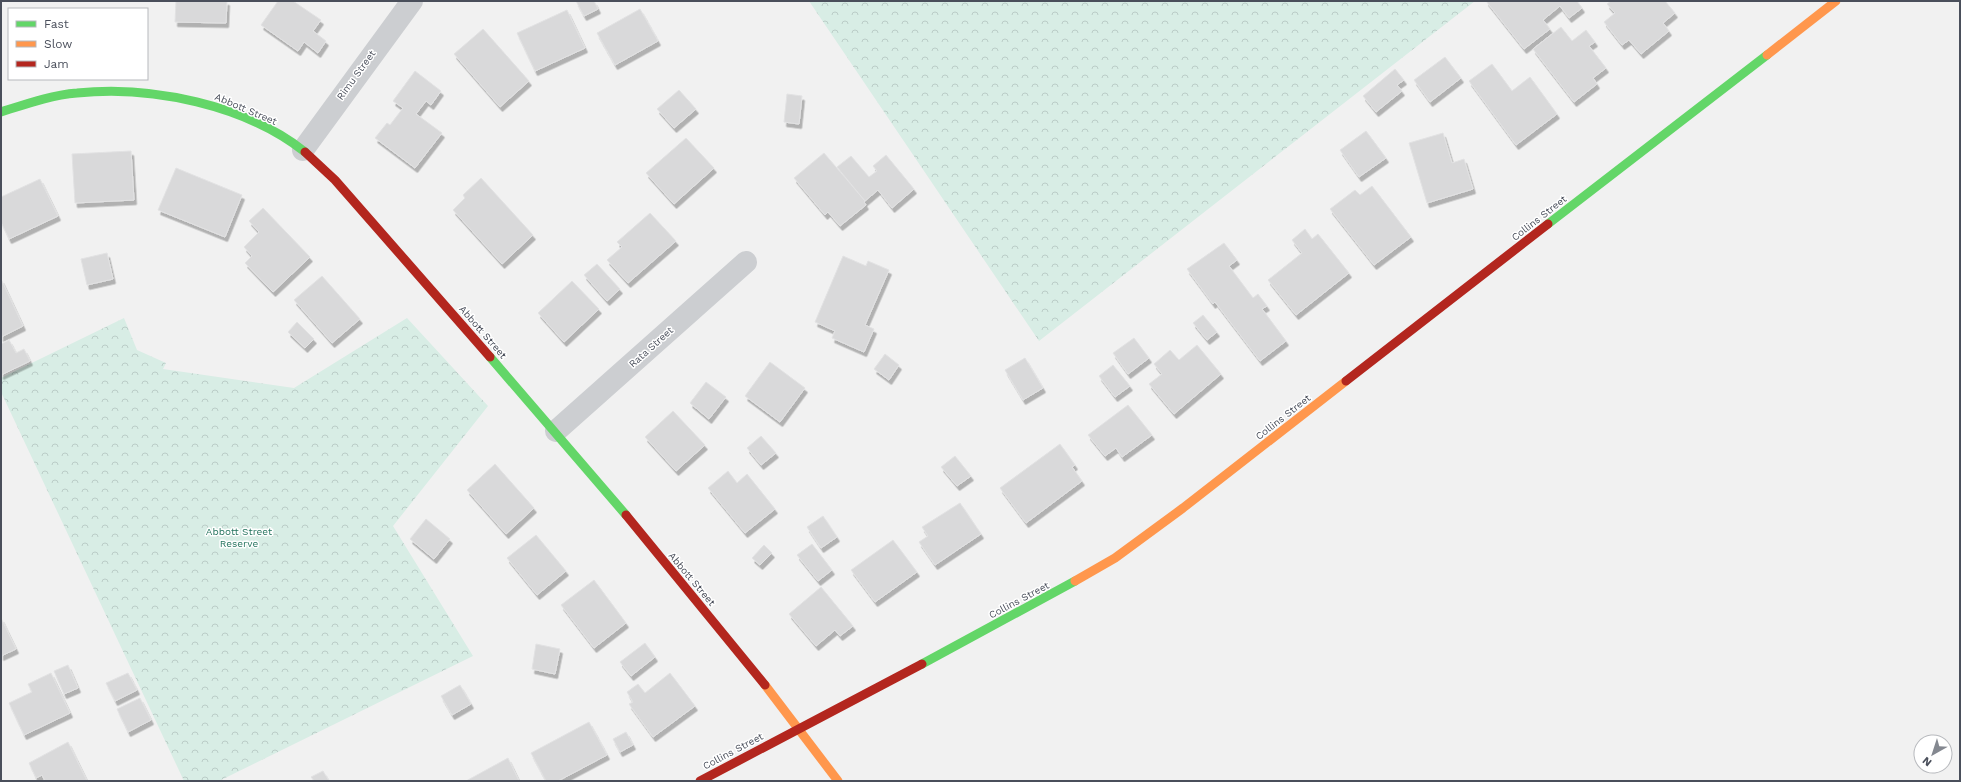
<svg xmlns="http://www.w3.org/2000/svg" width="1961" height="782" font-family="'Work Sans',sans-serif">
  <defs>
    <pattern id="park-crowns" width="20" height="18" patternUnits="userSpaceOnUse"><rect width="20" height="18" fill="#d8ede5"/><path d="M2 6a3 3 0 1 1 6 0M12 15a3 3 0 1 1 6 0" fill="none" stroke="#bbcdc7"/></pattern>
    <filter id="shadow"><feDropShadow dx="2.5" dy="4.5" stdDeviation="0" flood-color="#0004"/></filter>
  </defs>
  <rect width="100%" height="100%" fill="#f1f1f1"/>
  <path fill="url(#park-crowns)" d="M 809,1 L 1475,1 L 1039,341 Z
    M 124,318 L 137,350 L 166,363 L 163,369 L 294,388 L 407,318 L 488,406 L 393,526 L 473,656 L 219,781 L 184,781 L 1,392 L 1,378 Z"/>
  <path fill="#d9d9da" stroke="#e2e2e3" filter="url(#shadow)" d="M 176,1 L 227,1 L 226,23 L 175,22 Z
    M 278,1 L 293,1 L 321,20 L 313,31 L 326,41 L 318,53 L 304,42 L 298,51 L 261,25 Z
    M 576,1 L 594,1 L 598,9 L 584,16 Z
    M 1486,1 L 1577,1 L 1582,8 L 1569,18 L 1560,6 L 1543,20 L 1550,29 L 1524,49 Z
    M 1611,1 L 1665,1 L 1675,13 L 1663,23 L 1669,31 L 1641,54 L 1629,40 L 1622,45 L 1604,22 L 1615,13 L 1607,4 Z
    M 640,9 L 658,41 L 615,65 L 597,33 Z
    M 567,10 L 585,48 L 535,71 L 517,33 Z
    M 1561,27 L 1572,41 L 1586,30 L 1595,42 L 1589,46 L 1606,68 L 1593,78 L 1597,84 L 1574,102 L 1533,49 Z
    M 483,29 L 529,81 L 500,107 L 454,54 Z
    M 1445,57 L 1461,78 L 1430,102 L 1414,80 Z
    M 1492,64 L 1512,91 L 1530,77 L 1557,114 L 1516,145 L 1469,81 Z
    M 1395,69 L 1404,80 L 1397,85 L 1402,91 L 1376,112 L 1363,96 Z
    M 415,71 L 441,91 L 431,105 L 426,101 L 416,114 L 442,133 L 415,168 L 375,138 L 387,123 L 390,125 L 403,108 L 393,101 Z
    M 679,90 L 696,109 L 674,128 L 657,109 Z
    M 787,94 L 802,96 L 799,124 L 784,122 Z
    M 1366,131 L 1386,158 L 1359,177 L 1340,150 Z
    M 1443,133 L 1452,163 L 1464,159 L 1473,189 L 1427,203 L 1409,143 Z
    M 686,138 L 714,168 L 674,204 L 646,173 Z
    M 131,151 L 134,200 L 75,203 L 72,154 Z
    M 824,153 L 865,201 L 864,202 L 866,205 L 840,226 L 828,212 L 825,215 L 794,178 Z
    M 886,155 L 914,189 L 892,208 L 878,190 L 865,201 L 837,167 L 851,156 L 869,177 L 877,171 L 873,166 Z
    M 176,168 L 242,195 L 225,237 L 158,210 Z
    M 481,178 L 533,235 L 502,264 L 453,210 L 465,198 L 463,195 Z
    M 40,179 L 58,216 L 9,239 L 1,222 L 1,197 Z
    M 1372,186 L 1411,237 L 1374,265 L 1330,209 L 1355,190 L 1360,195 Z
    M 263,208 L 310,257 L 273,292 L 245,263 L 252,256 L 244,247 L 259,232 L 249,221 Z
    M 650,213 L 676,241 L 628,283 L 607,260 L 622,247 L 617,242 Z
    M 1305,229 L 1312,239 L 1318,234 L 1349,273 L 1296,315 L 1268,280 L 1302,253 L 1292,240 Z
    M 1224,243 L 1237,260 L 1229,266 L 1253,298 L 1258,294 L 1267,306 L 1262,309 L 1286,341 L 1260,361 L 1215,302 L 1213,304 L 1187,269 Z
    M 107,253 L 113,279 L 87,285 L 81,259 Z
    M 843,256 L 866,266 L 868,261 L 889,270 L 865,325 L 874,329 L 864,352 L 832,338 L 835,331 L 815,322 Z
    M 597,264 L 620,289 L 607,301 L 584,275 Z
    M 322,276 L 360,319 L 332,343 L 294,300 Z
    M 1,279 L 23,326 L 1,337 Z
    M 572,281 L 599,309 L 564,342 L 538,313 Z
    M 1203,315 L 1217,332 L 1207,340 L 1193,323 Z
    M 297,322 L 314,339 L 305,348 L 288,332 Z
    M 1134,338 L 1149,358 L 1128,374 L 1113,353 Z
    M 9,340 L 16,353 L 24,349 L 30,361 L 1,375 L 1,344 Z
    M 1197,345 L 1221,374 L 1174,414 L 1149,384 L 1162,374 L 1154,364 L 1170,350 L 1179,360 Z
    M 885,354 L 899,365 L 889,380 L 874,369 Z
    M 1025,358 L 1043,388 L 1023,400 L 1005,370 Z
    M 770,362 L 805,388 L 780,422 L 745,396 Z
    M 1113,365 L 1130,386 L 1115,397 L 1099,376 Z
    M 706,382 L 726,397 L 709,419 L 690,403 Z
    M 1128,405 L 1152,435 L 1122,457 L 1116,448 L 1105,456 L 1088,435 Z
    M 673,411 L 705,445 L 676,471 L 645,437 Z
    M 761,436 L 776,453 L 761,465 L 747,448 Z
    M 1060,444 L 1075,465 L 1072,467 L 1082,481 L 1026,523 L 1000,488 Z
    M 955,456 L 971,476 L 957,486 L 941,467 Z
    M 495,464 L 534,508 L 506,534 L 467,490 Z
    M 728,471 L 737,483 L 747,474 L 775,509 L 745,533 L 708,488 Z
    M 960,503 L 981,534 L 935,565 L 919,542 L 928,536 L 922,527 Z
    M 823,516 L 837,537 L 821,548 L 807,527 Z
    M 426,519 L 450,539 L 434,559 L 410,539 Z
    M 536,535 L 566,571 L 537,595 L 507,558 Z
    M 893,540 L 917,572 L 875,602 L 851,570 Z
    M 812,544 L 832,570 L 818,581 L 797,555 Z
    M 764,545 L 772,553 L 760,565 L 752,558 Z
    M 594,580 L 626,623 L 594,648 L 561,605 Z
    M 821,587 L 853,626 L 840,636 L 835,630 L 816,646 L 789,614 Z
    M 1,618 L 16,649 L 1,656 Z
    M 645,643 L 655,657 L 631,676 L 620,662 Z
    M 536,644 L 560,649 L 555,674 L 532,669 Z
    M 68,665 L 78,688 L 64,694 L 54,671 Z
    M 51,673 L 70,713 L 24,735 L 9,703 L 32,692 L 28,684 Z
    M 128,673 L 137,690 L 115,701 L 106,683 Z
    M 670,673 L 695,706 L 653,737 L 629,704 L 633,702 L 627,692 L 638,684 L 645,693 Z
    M 460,685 L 471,704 L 452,715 L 441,696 Z
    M 140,698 L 151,720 L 128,732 L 117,709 Z
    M 589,722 L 607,755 L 558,781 L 546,781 L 531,753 Z
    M 626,732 L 633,745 L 620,752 L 613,739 Z
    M 68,742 L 87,781 L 45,781 L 42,775 L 36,778 L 29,763 Z
    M 508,758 L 519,781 L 466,781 Z
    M 323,771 L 329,781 L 314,781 L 311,777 Z"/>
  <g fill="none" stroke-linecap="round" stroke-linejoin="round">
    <path stroke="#ccced1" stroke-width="22" d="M 303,150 L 412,1
      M 556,431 L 746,262"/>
    <path stroke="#63d668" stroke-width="9" d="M 1,112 C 26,104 51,95 77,93 C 151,85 246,105 305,152
      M 1548,224 L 1767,55
      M 490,357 L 626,515
      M 922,664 L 1075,581"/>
    <path stroke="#ff974d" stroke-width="9" d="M 1767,55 L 1836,1
      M 1075,581 L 1115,558 L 1183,508 L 1346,381
      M 765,685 L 838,781"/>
    <path stroke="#b3261e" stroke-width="9" d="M 305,152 L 335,180 L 490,357
      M 1346,381 L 1548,224
      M 626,515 L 765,685
      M 700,781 L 922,664"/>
  </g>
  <g text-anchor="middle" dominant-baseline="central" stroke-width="3" stroke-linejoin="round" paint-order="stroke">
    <g font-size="10" fill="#4a4f5b" stroke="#fff">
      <text transform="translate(356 75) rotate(-54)">Rimu Street</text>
      <text transform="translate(246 109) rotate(23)">Abbott Street</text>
      <text transform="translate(1539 218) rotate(-38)">Collins Street</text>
      <text transform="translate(483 332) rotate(49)">Abbott Street</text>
      <text transform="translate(651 347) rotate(-42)">Rata Street</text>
      <text transform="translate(1283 417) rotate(-38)">Collins Street</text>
      <text transform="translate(692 579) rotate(50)">Abbott Street</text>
      <text transform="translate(1019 600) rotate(-28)">Collins Street</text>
      <text transform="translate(733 751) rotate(-28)">Collins Street</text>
    </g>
    <g font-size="10" fill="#23735d" stroke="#fff">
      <text x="239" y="531">Abbott Street<tspan x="239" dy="12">Reserve</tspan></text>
    </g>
  </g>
  <rect width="1961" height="782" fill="none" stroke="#4a4f5b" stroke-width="4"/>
  <rect x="8" y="8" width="140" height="72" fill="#ffffff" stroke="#b7b9bd"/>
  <rect x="16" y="21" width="20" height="6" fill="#63d668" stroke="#b7b9bd"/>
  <text x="44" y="28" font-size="12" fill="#4a4f5b">Fast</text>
  <rect x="16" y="41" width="20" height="6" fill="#ff974d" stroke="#b7b9bd"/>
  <text x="44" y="48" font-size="12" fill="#4a4f5b">Slow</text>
  <rect x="16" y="61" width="20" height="6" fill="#b3261e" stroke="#b7b9bd"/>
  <text x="44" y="68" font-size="12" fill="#4a4f5b">Jam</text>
  <g transform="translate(1933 754) rotate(219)"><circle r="19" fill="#ffffff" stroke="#b7b9bd"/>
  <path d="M0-3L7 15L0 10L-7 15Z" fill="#848890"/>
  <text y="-6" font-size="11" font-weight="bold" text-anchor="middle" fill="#4a4f5b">N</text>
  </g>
</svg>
